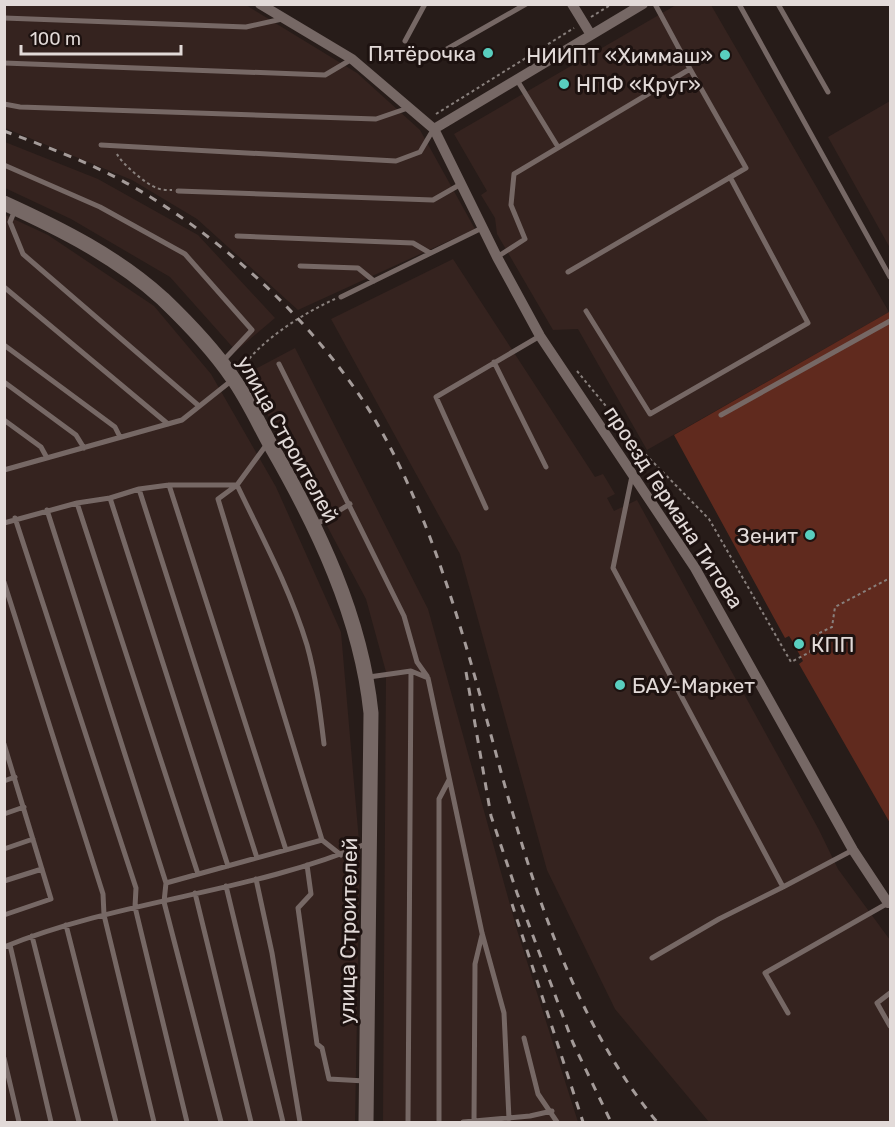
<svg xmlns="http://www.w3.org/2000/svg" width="895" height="1127" font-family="Rubik,sans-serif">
  <rect width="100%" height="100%" fill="#271c19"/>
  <path fill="#35231f" d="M 4,5 L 246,5 L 357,73 L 420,130 L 475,229 L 298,310 L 197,219 L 132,180 L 5,128 Z
    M 676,5 L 711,5 L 889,312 L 647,450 L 578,329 L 553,330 L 497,234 L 495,218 L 481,195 L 487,191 L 454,134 Z
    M 890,101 L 890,248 L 828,137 Z
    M 5,142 L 98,179 L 198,235 L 275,318 L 236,351 L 170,277 L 71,219 L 5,188 Z
    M 5,215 L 48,235 L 154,306 L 211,374 L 276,487 L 341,632 L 360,853 L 355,1122 L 5,1122 Z
    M 453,259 L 595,477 L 603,474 L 615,494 L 607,498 L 614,511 L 637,500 L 819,830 L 838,869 L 890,940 L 890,1122 L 709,1122 L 615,1009 L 547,870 L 460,554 L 331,319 Z
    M 295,348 L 428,609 L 517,930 L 578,1122 L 383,1122 L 386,672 L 366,599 L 246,374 Z"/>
  <path fill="#602a1e" d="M 889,312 L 890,314 L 890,823 L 799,664 L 803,661 L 791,639 L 789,636 L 785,638 L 674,435 Z"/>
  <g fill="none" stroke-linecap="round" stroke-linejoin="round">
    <path stroke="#89807d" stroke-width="2" stroke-dasharray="3 3" stroke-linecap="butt" d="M 591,17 L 612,4
      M 436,114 L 574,28
      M 117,154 C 121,163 147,185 157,188 C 162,190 167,190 172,190
      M 242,368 C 262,339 304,313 335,299
      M 577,371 L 647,456 L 709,519 L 791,662 L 810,652 L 813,636 L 832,627 L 835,607 L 890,578"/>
    <path stroke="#766865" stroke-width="5" d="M 739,4 L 890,277
      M 778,4 L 828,92
      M 4,18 L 246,27 L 282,19
      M 405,41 L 425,4
      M 447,49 L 526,4
      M 4,63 L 325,75 L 352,59
      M 517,80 L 558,147
      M 4,104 L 20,107 L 376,119 L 408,108
      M 101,145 L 396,161 L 420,152 L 433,130
      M 4,165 L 100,207 L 185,254 L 252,330 L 223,361
      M 178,191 L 433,200 L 461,184
      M 15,210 L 10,222 L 23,254 L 199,406
      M 237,236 L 413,243 L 430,253
      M 497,257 L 525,239 L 511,205 L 514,174 L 690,69 L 655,4
      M 300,266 L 358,268 L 374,281
      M 568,272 L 746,168 L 690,69
      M 4,287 L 168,424
      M 341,297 L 482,228
      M 586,311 L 650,414 L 808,323 L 730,177
      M 4,345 L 115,427 L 120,437
      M 494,362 L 546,467
      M 279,364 L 404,616 L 417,662 L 427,676
      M 4,382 L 76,435 L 84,448
      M 721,415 L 890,321
      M 4,420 L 41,447 L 47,458
      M 267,444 L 237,485 L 218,499 L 322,840 L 341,855
      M 4,470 L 182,420 L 231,381
      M 632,476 L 613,568 L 783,887 L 719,919 L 652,958
      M 169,485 L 286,850
      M 139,489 L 257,858
      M 110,498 L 228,866
      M 77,503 L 198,874
      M 486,508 L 436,397 L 540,336
      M 47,510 L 166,883 L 164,902 L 221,1122
      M 15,518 L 136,888 L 135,907 L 187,1122
      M 4,523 L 77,503 L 110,498 L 139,489 L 169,485 L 237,485 C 262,537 290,589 307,645 C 316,677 320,711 324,744
      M 315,525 L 350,504
      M 4,582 L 103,894 L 104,915 L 154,1122
      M 369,677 L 411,671 L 428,678 L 482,933 L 504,1013 L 509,1119
      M 4,744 L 51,899 L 4,915
      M 4,781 L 15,777
      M 4,814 L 24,807
      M 4,849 L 33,839
      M 307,865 L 311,894 L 298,908 L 317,1044 L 322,1048 L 329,1079 L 365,1081
      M 256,879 L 272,953 L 300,1122
      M 4,881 L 42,869
      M 166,883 L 322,840
      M 226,886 L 283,1122
      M 783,887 L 853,850
      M 195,893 L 251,1122
      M 66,925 L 116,1122
      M 32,936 L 79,1122
      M 10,945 L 51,1122
      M 4,947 C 122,899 252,893 368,843
      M 890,993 L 877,1003 L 890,1026
      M 788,1013 L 765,973 L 888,903
      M 524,1038 L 538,1094 L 557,1122
      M 4,1058 L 19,1122
      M 408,1122 L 411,671
      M 439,1122 L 439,799 L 449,780
      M 463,1122 L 530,1116 L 552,1111
      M 474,1122 L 475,964 L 482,935"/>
    <path stroke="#766865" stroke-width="10" d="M 260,4 L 352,59 L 434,129 L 497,257 L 540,336 L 695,568 L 853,850 L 888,903
      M 572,4 L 591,35
      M 434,129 L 643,4"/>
    <path stroke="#766865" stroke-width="15" d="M 4,203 C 61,229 117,257 163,299 C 187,322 213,349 232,377 C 247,398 258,422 270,444 C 318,527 361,617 371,713 L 366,1122"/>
    <path stroke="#a49b99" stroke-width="3" stroke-dasharray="8 8" stroke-linecap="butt" d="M 4,131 C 47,147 91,163 130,185 C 220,236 304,313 362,399 C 431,504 468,651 501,772 C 535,894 575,1022 657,1122
      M 466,672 L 491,816 L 517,893 L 573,1043 L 611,1122
      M 512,904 L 583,1122"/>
  </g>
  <g fill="#59cebf" stroke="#1d1210" stroke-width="2">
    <circle cx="488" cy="53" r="6"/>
    <circle cx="725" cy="55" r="6"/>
    <circle cx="564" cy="84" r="6"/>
    <circle cx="810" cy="535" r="6"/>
    <circle cx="799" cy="644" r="6"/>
    <circle cx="620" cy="685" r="6"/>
  </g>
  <g text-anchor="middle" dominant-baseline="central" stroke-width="6" stroke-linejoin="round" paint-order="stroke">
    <g font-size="21" fill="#e2dad8" stroke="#1d1210" text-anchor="end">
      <text x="476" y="53">Пятёрочка</text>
      <text x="713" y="55">НИИПТ «Химмаш»</text>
      <text x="576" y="84" text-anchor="start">НПФ «Круг»</text>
      <text x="798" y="535">Зенит</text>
      <text x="811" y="644" text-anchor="start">КПП</text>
      <text x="632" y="685" text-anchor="start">БАУ-Маркет</text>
    </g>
    <g font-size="21" fill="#e2dad8" stroke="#1d1210">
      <text transform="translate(288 439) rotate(61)">улица Строителей</text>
      <text transform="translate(674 507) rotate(57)">проезд Германа Титова</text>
      <text transform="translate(348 931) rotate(-89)">улица Строителей</text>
    </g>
  </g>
  <rect width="895" height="1127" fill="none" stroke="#e2dad8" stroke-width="12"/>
  <path d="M21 45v9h160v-9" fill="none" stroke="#e2dad8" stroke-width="3"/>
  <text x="30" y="45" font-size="18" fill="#e2dad8" stroke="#1d1210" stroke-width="4.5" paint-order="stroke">100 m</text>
</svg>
